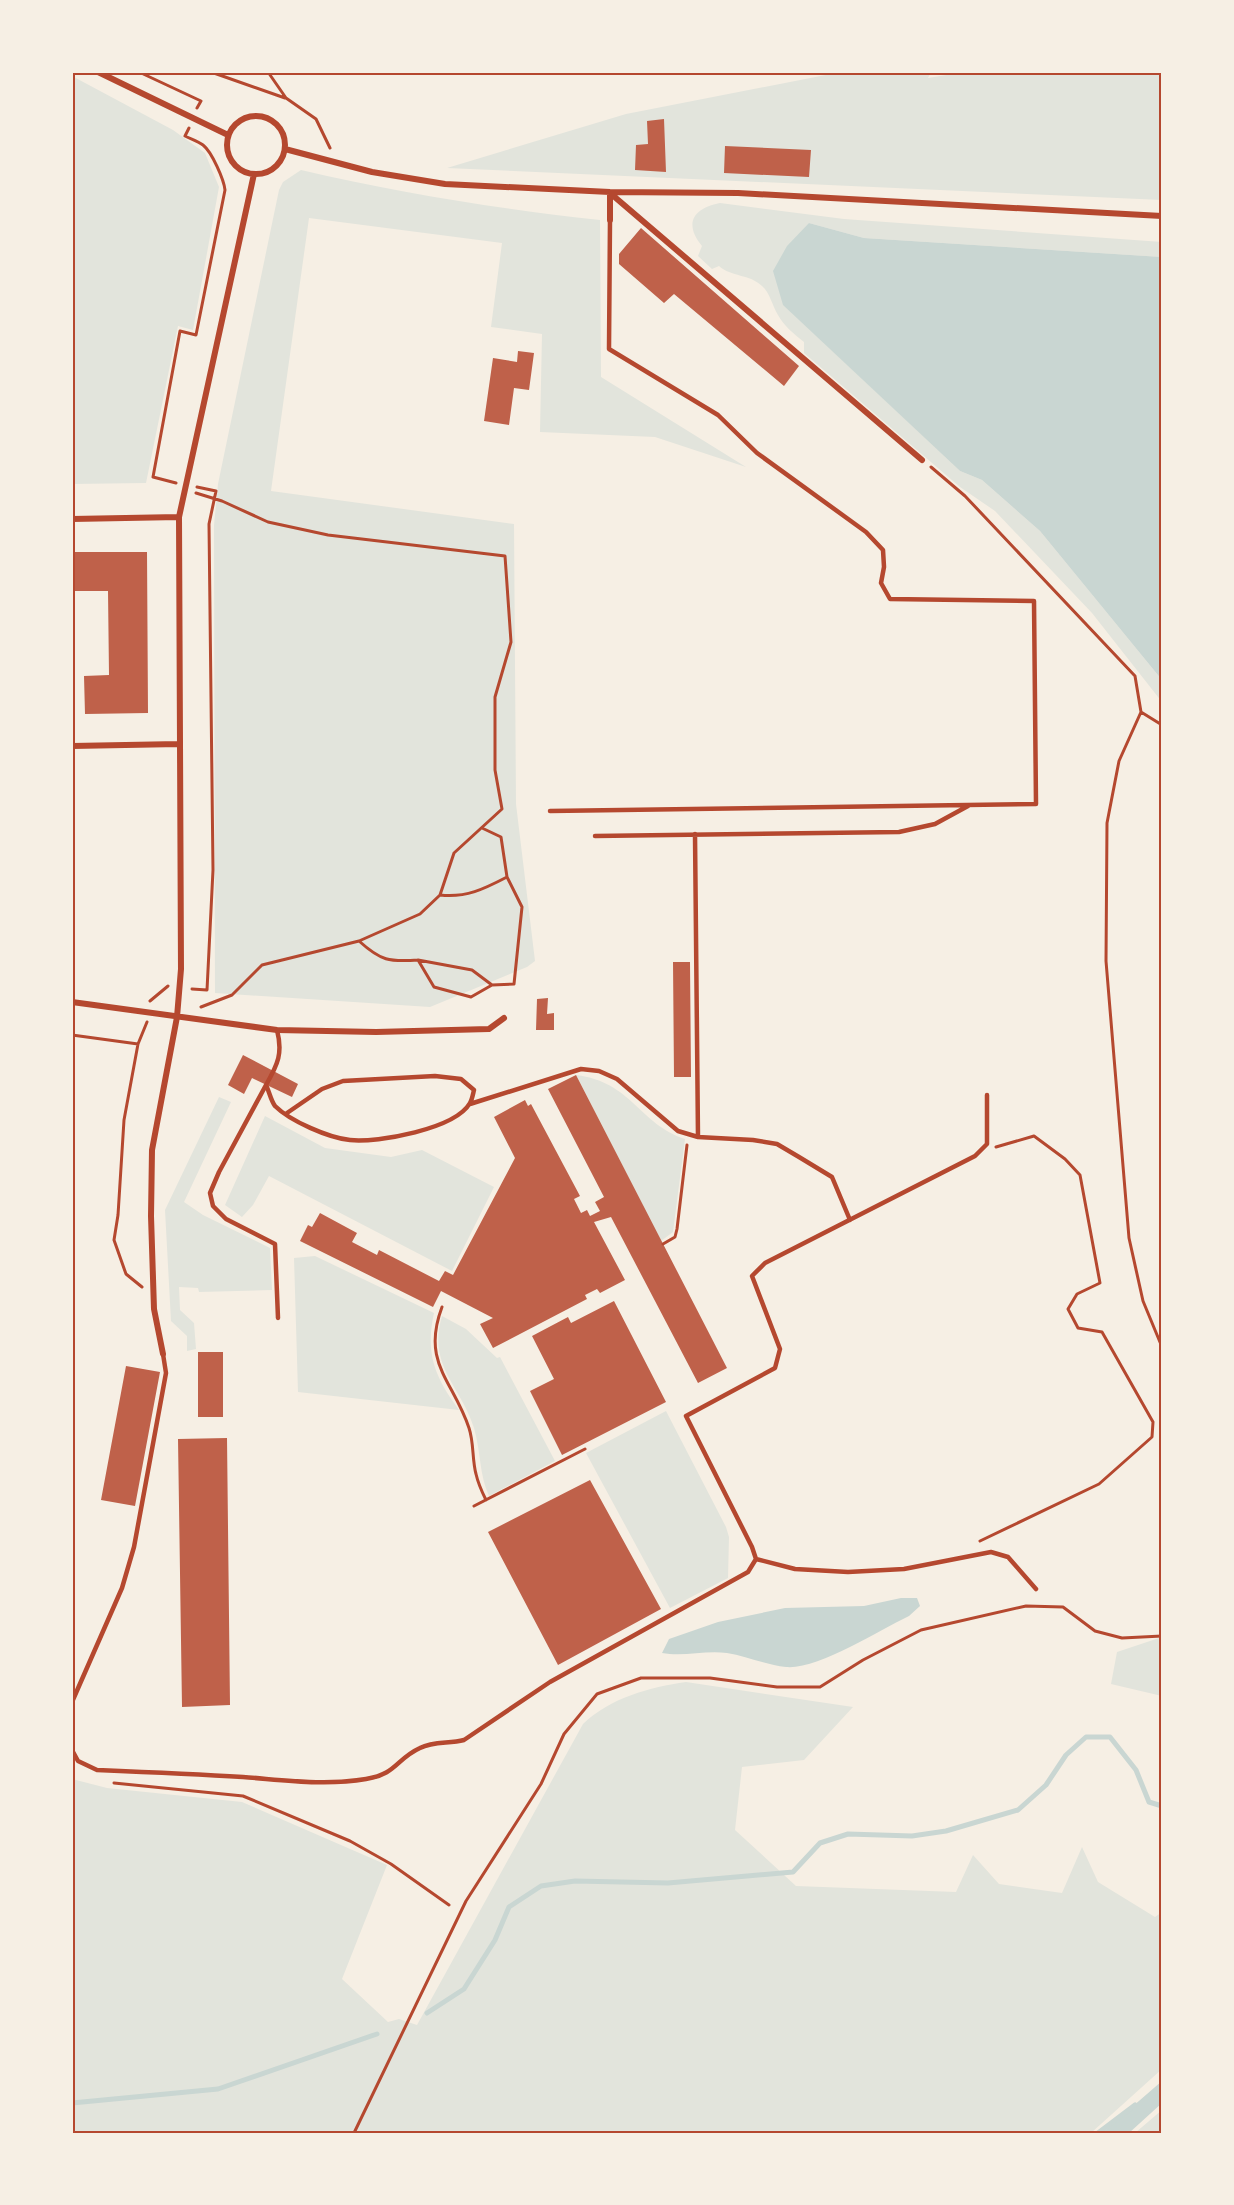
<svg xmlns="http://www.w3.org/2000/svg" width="1234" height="2205" font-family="'Alegreya Sans',sans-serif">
  <rect width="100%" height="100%" fill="#f6efe4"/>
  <path fill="#e2e4dc" d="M 841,72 L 931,72 L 928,78 L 965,72 L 1162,72 L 1162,200 L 447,168 L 626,114 Z
    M 72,76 L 173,130 L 205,153 L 219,187 L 193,330 L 178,326 L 146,483 L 72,484 Z
    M 301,170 C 400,193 499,209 600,220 L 601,377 L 746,467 L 655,437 L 540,432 L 542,334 L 491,327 L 502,243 L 309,218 L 271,491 L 514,524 L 516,804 L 535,961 L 527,967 L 430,1007 L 215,993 L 214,525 L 218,484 L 279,190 L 283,182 Z
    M 720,203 L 844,219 L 1162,242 L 1162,257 L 864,238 L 809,223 L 784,305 L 960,471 L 982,480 L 1040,531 L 1162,680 L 1162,702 L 1092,613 L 995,511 L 960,487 L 804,353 L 804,342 C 794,334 784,326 778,315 C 772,305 770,293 762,286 C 750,274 731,277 719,266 L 712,269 L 698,256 L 702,246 C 683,223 694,208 720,203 Z
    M 576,1075 C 632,1082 639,1124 685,1139 L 673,1232 L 661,1241 Z
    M 219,1097 L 231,1102 L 184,1202 L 203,1215 L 270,1248 L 272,1290 L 199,1292 L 198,1288 L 179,1287 L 180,1310 L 194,1323 L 196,1349 L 187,1351 L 187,1336 L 171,1321 L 165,1210 Z
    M 265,1116 L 325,1148 L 391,1157 L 422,1150 L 494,1187 L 452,1271 L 269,1176 L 253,1205 L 242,1217 L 225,1205 Z
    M 315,1256 L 434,1313 C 425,1354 435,1377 459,1410 L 298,1392 L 294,1258 Z
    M 442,1316 L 466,1329 L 497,1358 L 500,1357 L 555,1461 L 489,1496 C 479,1474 481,1452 474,1428 C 461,1386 427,1366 442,1316 Z
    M 666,1411 L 726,1527 L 729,1537 L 728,1578 L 670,1608 L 586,1453 Z
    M 1162,1637 L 1162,1696 L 1111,1684 L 1117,1652 Z
    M 686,1682 L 853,1707 L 804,1760 L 742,1767 L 735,1830 L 796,1886 L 956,1892 L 973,1855 L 999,1884 L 1062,1893 L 1082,1847 L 1098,1882 L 1155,1917 L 1162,1912 L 1162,2069 L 1091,2133 L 72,2133 L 72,1779 L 107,1788 L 242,1802 L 387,1865 L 342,1979 L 388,2022 L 399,2019 L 417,2025 L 583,1724 C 610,1698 650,1687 686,1682 Z
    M 1162,2110 L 1162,2133 L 1135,2133 Z"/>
  <path fill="#c9d6d2" d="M 809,223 L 864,238 L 1162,257 L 1162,680 L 1040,531 L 982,480 L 960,471 L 783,305 L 773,271 L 787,246 Z
    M 901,1598 L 917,1598 L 920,1606 L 909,1616 C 878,1631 817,1670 786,1667 C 766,1665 746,1656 727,1653 C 705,1650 684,1657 662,1653 L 669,1639 L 718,1622 L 785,1608 L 864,1606 Z
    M 1162,2081 L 1162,2103 L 1129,2133 L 1102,2133 Z"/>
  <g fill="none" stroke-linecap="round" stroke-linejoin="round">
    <path stroke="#c9d6d2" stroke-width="5" d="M 427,2013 L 464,1989 L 495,1940 L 509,1907 L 541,1886 L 575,1881 L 668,1883 L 793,1872 L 820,1843 L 848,1834 L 912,1836 L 946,1831 L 1018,1810 L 1046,1785 L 1066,1755 L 1086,1737 L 1110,1737 L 1136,1770 L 1149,1802 L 1162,1806
      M 72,2103 L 218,2089 L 377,2034
      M 1098,2133 L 1135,2105"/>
  </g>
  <path fill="#bf614a" d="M 664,119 L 666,172 L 635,170 L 636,145 L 648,144 L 647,121 Z
    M 725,146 L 811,150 L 809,177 L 724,173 Z
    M 641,228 L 799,366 L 784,386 L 674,294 L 664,303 L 619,264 L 619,254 Z
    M 518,351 L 534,353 L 529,390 L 514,388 L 509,425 L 484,421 L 493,358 L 517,362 Z
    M 72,552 L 147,552 L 148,713 L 85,714 L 84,676 L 109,675 L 108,591 L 72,591 Z
    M 673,962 L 690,962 L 691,1077 L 674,1077 Z
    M 548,998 L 547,1014 L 554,1013 L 554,1030 L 536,1030 L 537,999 Z
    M 243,1055 L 298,1084 L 292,1097 L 252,1078 L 244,1094 L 228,1085 Z
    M 576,1075 L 727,1368 L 698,1383 L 611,1217 L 594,1222 L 625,1280 L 600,1293 L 597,1289 L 585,1295 L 587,1299 L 493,1348 L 480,1324 L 493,1318 L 441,1291 L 433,1307 L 300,1241 L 308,1225 L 312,1227 L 320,1213 L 357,1233 L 352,1242 L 377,1255 L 379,1250 L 439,1281 L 445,1271 L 453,1275 L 515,1158 L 494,1117 L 525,1100 L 528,1106 L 531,1104 L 580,1196 L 574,1199 L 581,1213 L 587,1210 L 590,1216 L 600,1211 L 595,1202 L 604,1197 L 548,1089 Z
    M 614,1301 L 666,1402 L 562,1455 L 530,1391 L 554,1379 L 532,1336 L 568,1317 L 571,1323 Z
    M 198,1352 L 223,1352 L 223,1417 L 198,1417 Z
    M 126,1366 L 160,1372 L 135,1506 L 101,1500 Z
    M 227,1438 L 230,1705 L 182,1707 L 178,1439 Z
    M 590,1480 L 661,1609 L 558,1665 L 488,1532 Z"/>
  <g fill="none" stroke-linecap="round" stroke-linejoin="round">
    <path stroke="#b5482f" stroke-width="3" d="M 139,72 L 201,101 L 197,108
      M 211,72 L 285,98
      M 268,72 L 286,98 L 316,119 L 330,148
      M 931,467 L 965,496 L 1135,676 L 1141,712 L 1119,761 L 1107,823 L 1106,961 L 1129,1238 L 1143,1301 L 1162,1347
      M 176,483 L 153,477 L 180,331 L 196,335 L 225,190 C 224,180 212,152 203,145 C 198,141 191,139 185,136 L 189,128
      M 196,493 L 222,501 L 268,522 L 328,535 L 505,556 L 511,642 L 495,697 L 495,770 L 502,809 L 454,853 L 440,895 L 420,914 L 359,941 L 262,965 L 232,995 L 201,1007
      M 1141,712 L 1162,725
      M 440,895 C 466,898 484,889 507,877 L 501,837 L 482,828
      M 359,941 C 381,961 389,962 418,960 L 434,987 L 471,997 L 492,985 L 472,970 L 418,960
      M 492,985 L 514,984 L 522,907 L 507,877
      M 192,989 L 207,990 L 213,870 L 209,524 L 216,491 L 197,487
      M 150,1001 L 168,986
      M 72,1035 L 138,1044
      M 663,1244 L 675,1237 L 677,1229 L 687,1145
      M 142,1287 L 126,1274 L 114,1240 L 118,1215 L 124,1120 L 138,1044 L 147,1022
      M 442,1307 C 421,1363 453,1380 469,1428 C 474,1443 472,1459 476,1474 C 478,1483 482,1492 486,1500
      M 474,1506 L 585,1449
      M 980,1541 L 1099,1484 L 1152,1437 L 1153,1422 L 1102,1332 L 1078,1328 L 1068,1309 L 1077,1294 L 1100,1283 L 1080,1175 L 1065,1159 L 1034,1136 L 996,1147
      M 114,1783 L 243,1796 L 350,1841 L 391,1864 L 449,1905
      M 354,2133 L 466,1901 L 541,1784 L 564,1734 L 597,1694 L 641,1678 L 710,1678 L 777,1687 L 820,1687 L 863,1660 L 921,1630 L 1026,1606 L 1063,1607 L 1095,1631 L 1122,1638 L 1162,1636"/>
    <path stroke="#b5482f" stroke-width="4.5" d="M 550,811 L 1036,804 L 1034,601 L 890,599 L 881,583 L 884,567 L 883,550 L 866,532 L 757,453 L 718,415 L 609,349 L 610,220
      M 695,834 L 698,1137
      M 595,836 L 899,832 L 935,824 L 968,806
      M 277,1030 C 283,1053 278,1064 266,1085 C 269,1091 271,1101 275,1106 C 290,1121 329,1138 350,1140 C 378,1143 455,1129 470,1103 C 472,1100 473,1094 474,1090 L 461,1079 L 435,1076 L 343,1081 L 322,1089 L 287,1113
      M 266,1085 L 219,1172 L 210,1193 L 213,1206 L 226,1219 L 275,1244 L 278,1318
      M 470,1104 L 581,1069 L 599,1071 L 617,1079 L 678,1131 L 698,1137 L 753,1140 L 777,1144 L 799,1157 L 832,1177 L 850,1220
      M 756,1559 L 795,1569 L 848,1572 L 904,1569 L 991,1552 L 1008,1557 L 1036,1589
      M 72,1702 L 122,1588 L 134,1547 L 166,1373 L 163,1354
      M 72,1750 L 78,1761 L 97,1770 C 146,1772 194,1774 243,1777 C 284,1780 325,1786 366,1779 C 397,1774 396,1759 420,1748 C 434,1741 449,1744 464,1740 L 550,1682 L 748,1572 L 756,1559 L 752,1547 L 686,1416 L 775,1368 L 780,1349 L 752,1276 L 765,1263 L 975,1156 L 987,1144 L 987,1095"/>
    <path stroke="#b5482f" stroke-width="6" d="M 98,72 L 228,135
      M227 145a29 29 0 1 1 58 0a29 29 0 1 1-58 0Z
      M 285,149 L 372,172 L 445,184 L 610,192 L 738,193 L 1162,216
      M 610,193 L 922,460
      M 610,220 L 610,192
      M 72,519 L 179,517
      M 72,746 L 179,744
      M 72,1002 L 277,1030 L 376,1032 L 489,1029 L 504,1018
      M 163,1354 L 154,1309 L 151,1216 L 152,1150 L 177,1017 L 181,969 L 179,517 L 254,174"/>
  </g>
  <rect width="1234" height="2205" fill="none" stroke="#f6efe4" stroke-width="147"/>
  <rect x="74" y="74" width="1086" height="2058" fill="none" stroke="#b5482f" stroke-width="2"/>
</svg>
